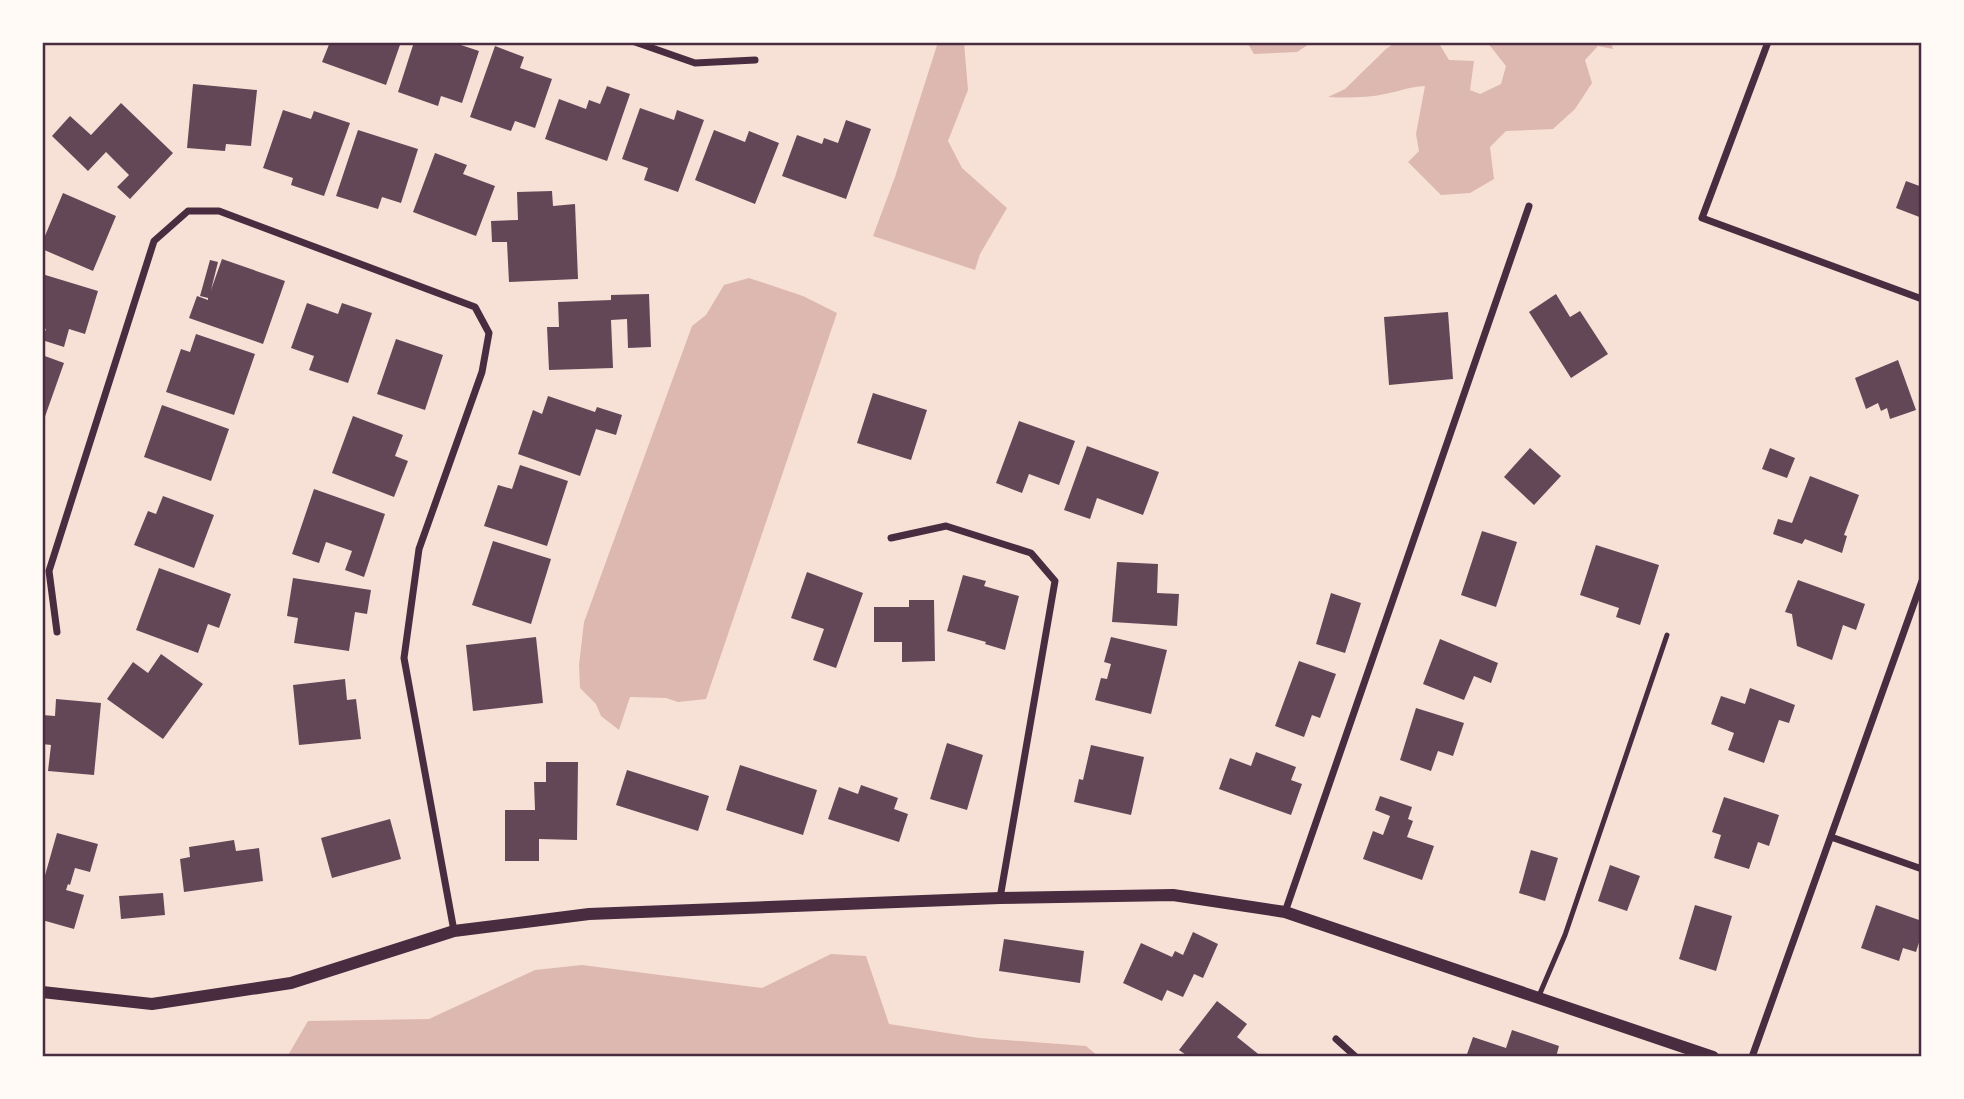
<svg xmlns="http://www.w3.org/2000/svg" width="1964" height="1099" font-family="Figtree,sans-serif">
  <rect width="100%" height="100%" fill="#f7e1d7"/>
  <path fill="#dcb8b0" d="M 938,42 L 964,42 L 968,90 L 948,141 L 962,168 L 1007,208 L 980,254 L 975,270 L 873,236 L 895,177 Z
    M 1247,42 L 1312,42 L 1297,52 L 1254,54 Z
    M 1396,42 L 1434,42 L 1440,45 L 1449,60 L 1474,61 L 1470,90 L 1480,94 L 1501,84 L 1506,66 L 1487,42 L 1611,42 L 1613,49 L 1598,46 L 1585,60 L 1592,83 L 1575,109 L 1553,129 L 1506,131 L 1490,147 L 1494,179 L 1470,193 L 1441,195 L 1408,162 L 1419,151 L 1416,134 L 1425,86 C 1408,87 1400,91 1385,94 C 1366,98 1347,98 1328,97 L 1345,89 L 1386,49 Z
    M 749,278 L 803,296 L 837,313 L 706,699 L 678,702 L 666,698 L 630,697 L 619,730 L 601,716 L 596,704 L 580,688 L 579,665 L 584,622 L 692,326 L 706,315 L 724,285 Z
    M 831,954 L 866,956 L 889,1024 L 979,1038 L 1086,1046 L 1099,1057 L 287,1057 L 308,1021 L 429,1019 L 535,970 L 582,965 L 762,988 Z"/>
  <path fill="#644757" d="M 330,42 L 401,42 L 386,85 L 322,62 Z
    M 414,42 L 452,42 L 479,51 L 462,103 L 441,96 L 438,106 L 398,92 Z
    M 495,46 L 524,57 L 520,68 L 552,79 L 535,128 L 515,121 L 511,131 L 470,117 Z
    M 193,84 L 257,90 L 251,146 L 226,144 L 225,151 L 187,148 Z
    M 607,86 L 630,94 L 607,161 L 545,139 L 559,99 L 586,109 L 589,100 L 600,104 Z
    M 121,103 L 173,153 L 130,199 L 117,187 L 129,175 L 106,152 L 88,171 L 52,136 L 70,116 L 91,135 Z
    M 640,108 L 674,120 L 677,110 L 704,120 L 678,192 L 644,180 L 648,168 L 622,159 Z
    M 283,110 L 311,119 L 314,111 L 350,123 L 324,196 L 291,185 L 293,178 L 263,168 Z
    M 846,120 L 871,129 L 846,199 L 782,176 L 797,135 L 822,144 L 824,138 L 838,143 Z
    M 358,130 L 418,149 L 401,203 L 382,197 L 378,209 L 336,196 Z
    M 714,130 L 745,142 L 749,131 L 779,143 L 755,204 L 695,180 Z
    M 435,153 L 467,165 L 463,174 L 495,186 L 476,236 L 413,212 Z
    M 1906,181 L 1922,187 L 1922,218 L 1896,208 Z
    M 552,191 L 553,206 L 575,204 L 578,279 L 509,282 L 507,242 L 492,242 L 491,221 L 518,220 L 517,192 Z
    M 63,193 L 116,216 L 93,271 L 42,249 L 42,243 Z
    M 222,259 L 285,281 L 263,344 L 189,318 L 197,296 L 208,300 L 208,298 L 200,296 L 210,260 L 218,262 L 211,290 Z
    M 42,274 L 98,291 L 85,334 L 69,329 L 64,347 L 42,340 L 46,329 L 42,328 Z
    M 649,294 L 651,347 L 628,348 L 627,319 L 611,320 L 613,368 L 549,370 L 547,327 L 559,327 L 558,302 L 611,300 L 611,295 Z
    M 1556,294 L 1570,317 L 1580,311 L 1608,354 L 1571,378 L 1529,312 Z
    M 307,303 L 338,314 L 342,303 L 372,313 L 348,383 L 309,370 L 314,356 L 291,348 Z
    M 1448,312 L 1453,379 L 1389,385 L 1384,317 Z
    M 196,334 L 255,354 L 234,415 L 166,392 L 181,349 L 190,352 Z
    M 396,339 L 443,355 L 425,410 L 377,394 Z
    M 42,355 L 64,363 L 42,425 Z
    M 1898,360 L 1916,410 L 1890,419 L 1887,408 L 1881,411 L 1878,403 L 1866,409 L 1855,378 Z
    M 873,393 L 927,410 L 911,460 L 857,443 Z
    M 548,396 L 595,412 L 597,407 L 622,415 L 616,435 L 596,429 L 580,476 L 518,454 L 533,410 L 542,414 Z
    M 162,405 L 229,429 L 211,481 L 144,457 Z
    M 353,416 L 403,435 L 395,456 L 408,461 L 394,497 L 332,473 Z
    M 1019,421 L 1075,441 L 1059,485 L 1029,474 L 1022,493 L 996,483 Z
    M 1087,446 L 1159,472 L 1143,515 L 1097,498 L 1090,519 L 1064,510 Z
    M 1530,448 L 1561,476 L 1534,505 L 1504,477 Z
    M 1770,448 L 1795,458 L 1787,478 L 1762,469 Z
    M 520,465 L 568,481 L 547,546 L 484,526 L 498,485 L 512,489 Z
    M 1810,476 L 1859,495 L 1844,535 L 1847,536 L 1842,553 L 1805,539 L 1802,544 L 1773,534 L 1778,519 L 1792,523 Z
    M 314,489 L 385,514 L 364,577 L 345,570 L 352,551 L 326,542 L 319,563 L 292,554 Z
    M 163,496 L 214,515 L 194,568 L 134,545 L 148,511 L 156,514 Z
    M 1482,531 L 1517,542 L 1496,607 L 1461,595 Z
    M 493,541 L 551,559 L 531,624 L 472,605 Z
    M 1596,545 L 1659,565 L 1640,625 L 1616,617 L 1619,608 L 1580,595 Z
    M 1117,562 L 1158,564 L 1157,593 L 1179,594 L 1177,626 L 1112,622 Z
    M 159,568 L 231,594 L 219,628 L 208,624 L 198,653 L 136,630 Z
    M 807,572 L 863,593 L 836,668 L 813,660 L 824,629 L 791,618 Z
    M 963,575 L 986,581 L 984,586 L 1019,596 L 1005,650 L 985,644 L 986,642 L 947,631 Z
    M 293,578 L 371,590 L 367,614 L 355,612 L 349,651 L 294,643 L 298,618 L 287,616 Z
    M 1798,580 L 1865,604 L 1856,630 L 1843,625 L 1832,660 L 1797,646 L 1792,614 L 1785,612 Z
    M 1331,593 L 1361,603 L 1345,653 L 1316,644 Z
    M 909,600 L 934,600 L 935,661 L 902,662 L 902,642 L 874,642 L 874,607 L 909,607 Z
    M 536,637 L 543,703 L 473,711 L 466,645 Z
    M 1111,637 L 1167,650 L 1151,714 L 1095,700 L 1101,678 L 1107,679 L 1111,664 L 1104,662 Z
    M 1440,639 L 1498,663 L 1491,683 L 1474,676 L 1464,700 L 1423,684 Z
    M 161,654 L 203,684 L 163,739 L 107,699 L 133,662 L 148,673 Z
    M 1299,661 L 1336,674 L 1320,718 L 1312,715 L 1304,737 L 1275,726 Z
    M 345,679 L 347,700 L 356,699 L 361,739 L 299,745 L 293,685 Z
    M 1750,688 L 1795,705 L 1789,723 L 1779,720 L 1764,763 L 1728,750 L 1734,733 L 1711,724 L 1721,696 L 1745,704 Z
    M 56,699 L 101,703 L 94,775 L 48,771 L 51,745 L 42,744 L 42,715 L 55,716 Z
    M 1416,708 L 1464,723 L 1453,756 L 1438,751 L 1431,771 L 1400,760 Z
    M 947,743 L 983,755 L 967,810 L 930,799 Z
    M 1091,745 L 1144,757 L 1131,815 L 1074,802 L 1079,779 L 1083,780 Z
    M 1256,752 L 1296,767 L 1291,780 L 1302,784 L 1291,815 L 1219,789 L 1230,758 L 1251,766 Z
    M 546,762 L 578,762 L 577,840 L 539,839 L 539,861 L 505,861 L 505,810 L 535,810 L 534,782 L 546,782 Z
    M 740,765 L 817,790 L 803,835 L 726,810 Z
    M 627,770 L 709,796 L 698,831 L 616,805 Z
    M 861,785 L 898,798 L 894,809 L 908,814 L 899,842 L 828,819 L 839,787 L 858,794 Z
    M 1380,796 L 1412,807 L 1408,819 L 1413,821 L 1407,837 L 1434,846 L 1422,880 L 1363,859 L 1373,831 L 1383,835 L 1390,816 L 1375,810 Z
    M 1724,797 L 1779,815 L 1769,846 L 1758,842 L 1749,869 L 1714,858 L 1721,835 L 1712,832 Z
    M 390,819 L 401,859 L 332,878 L 321,838 Z
    M 57,833 L 98,844 L 90,872 L 75,868 L 70,885 L 68,884 L 66,890 L 84,895 L 74,929 L 42,920 L 42,886 Z
    M 234,840 L 236,851 L 259,848 L 263,881 L 184,892 L 180,859 L 190,857 L 189,847 Z
    M 1531,850 L 1558,858 L 1545,901 L 1519,893 Z
    M 1610,865 L 1640,876 L 1627,911 L 1598,901 Z
    M 163,893 L 165,915 L 121,919 L 119,896 Z
    M 1695,905 L 1732,916 L 1716,971 L 1679,959 Z
    M 1876,905 L 1922,921 L 1922,933 L 1916,952 L 1903,948 L 1899,961 L 1861,948 Z
    M 1193,932 L 1218,944 L 1203,978 L 1194,974 L 1183,997 L 1167,990 L 1162,1001 L 1123,983 L 1141,943 L 1172,957 L 1175,951 L 1183,955 Z
    M 1004,939 L 1084,951 L 1080,983 L 999,971 Z
    M 1217,1001 L 1247,1024 L 1237,1037 L 1262,1057 L 1189,1057 L 1179,1050 Z
    M 1512,1030 L 1559,1046 L 1556,1057 L 1466,1057 L 1473,1037 L 1506,1048 Z"/>
  <g fill="none" stroke-linecap="round" stroke-linejoin="round">
    <path stroke="#4a2c40" stroke-width="5" d="M 1538,998 L 1565,935 L 1667,635"/>
    <path stroke="#4a2c40" stroke-width="7" d="M 635,42 L 695,63 L 755,60
      M 1768,42 L 1702,218 L 1922,299
      M 891,538 L 946,526 L 1031,553 L 1055,581 L 1000,898
      M 57,632 L 49,571 L 154,241 L 188,211 L 219,211 L 475,307 L 489,333 L 482,372 L 419,549 L 404,658 L 454,931
      M 1831,837 L 1922,869
      M 1285,912 L 1529,206
      M 1336,1039 L 1356,1057
      M 1752,1057 L 1922,581"/>
    <path stroke="#4a2c40" stroke-width="12" d="M 42,992 L 152,1004 L 291,983 L 454,931 L 589,914 L 1000,898 L 1173,895 L 1285,912 L 1713,1057"/>
  </g>
  <rect width="1964" height="1099" fill="none" stroke="#fffaf5" stroke-width="88"/>
  <rect x="44" y="44" width="1876" height="1011" fill="none" stroke="#4a2c40" stroke-width="2.5"/>
</svg>
